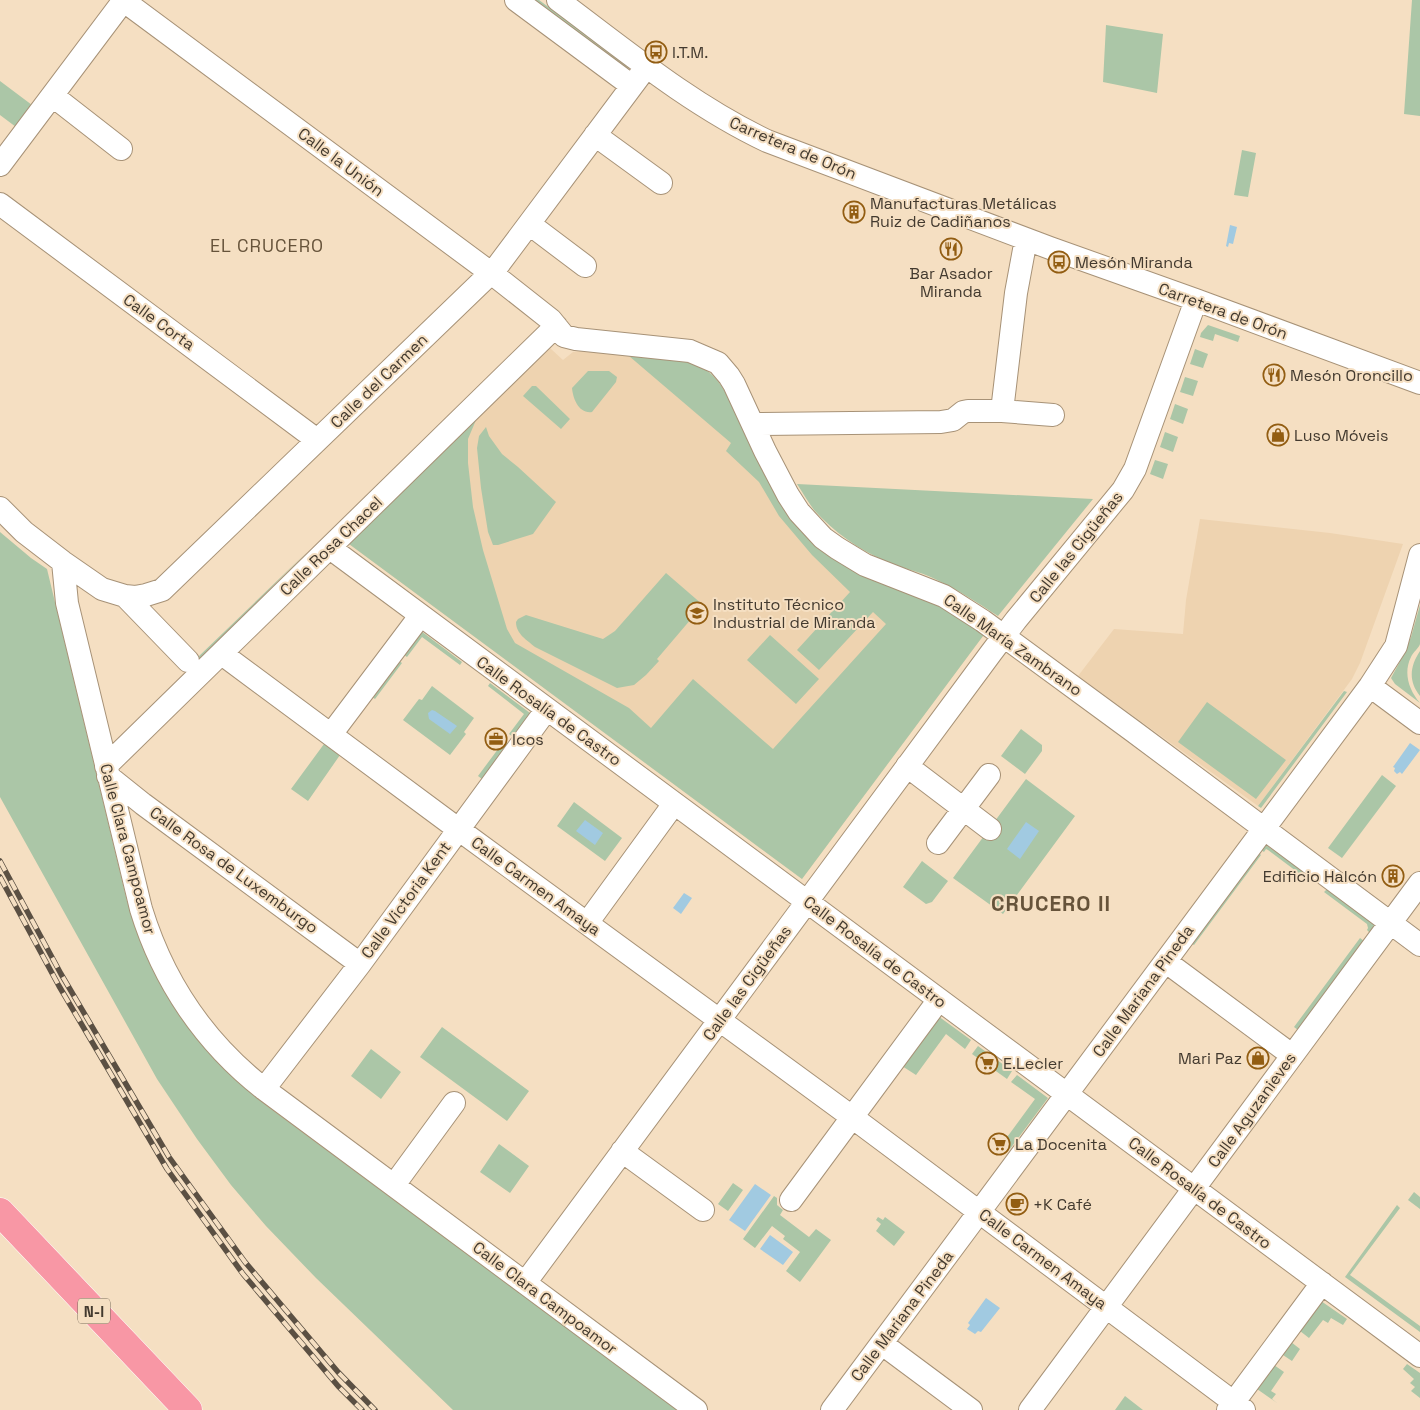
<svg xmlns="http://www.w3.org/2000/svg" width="1420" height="1410" font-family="'Space Grotesk',sans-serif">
  <rect width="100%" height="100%" fill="#f5dfc2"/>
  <path fill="#eed3b0" d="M 550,348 L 563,360 L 573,352 L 581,351 L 629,356 L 711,374 L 722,386 L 736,413 L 856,572 L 878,582 L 915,595 L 983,636 L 802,879 L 349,544 Z
    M 1200,519 L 1330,533 L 1403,544 L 1360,663 L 1352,679 L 1258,806 L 1078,676 L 1114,629 L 1183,634 L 1186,600 Z"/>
  <path fill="#abc6a7" d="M 528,0 L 539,0 L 629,67 L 627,70 Z
    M 1412,0 L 1420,0 L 1420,116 L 1404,114 Z
    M 1106,25 L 1163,34 L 1157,93 L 1103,82 Z
    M 0,81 L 32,105 L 16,127 L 0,115 Z
    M 1242,150 L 1256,153 L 1248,197 L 1234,195 Z
    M 1208,325 L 1240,336 L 1238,342 L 1215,334 L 1213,341 L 1200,337 L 1201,333 Z
    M 1195,349 L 1208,354 L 1203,368 L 1190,364 Z
    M 629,356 C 653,358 691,357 710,373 C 722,383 729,399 736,413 L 856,572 L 878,582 L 915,595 L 943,608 L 983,634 L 983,636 L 802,879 L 349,544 L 476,420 L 468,439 L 468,463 L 473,507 L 483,550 L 507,629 L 515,643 L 629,708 L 651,728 L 693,679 L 773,749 L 886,624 L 873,612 L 819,670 L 797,650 L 850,592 L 812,555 L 779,516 L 759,482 L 726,451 L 731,443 Z
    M 588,371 L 609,371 L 617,377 L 616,382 L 592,412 C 579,414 573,399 572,388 Z
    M 1185,377 L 1198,381 L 1193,396 L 1180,392 Z
    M 532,386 L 536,386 L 570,419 L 561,429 L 523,396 Z
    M 1175,404 L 1188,409 L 1183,424 L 1170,419 Z
    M 486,427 L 489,436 L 502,454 L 518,467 L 556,502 L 533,534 L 498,545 L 493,545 L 488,532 L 481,488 L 477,448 L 479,436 Z
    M 1165,432 L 1178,437 L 1173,452 L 1160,447 Z
    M 1155,460 L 1168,464 L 1163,479 L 1150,474 Z
    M 797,484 L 1093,499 L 998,616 C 978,603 958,590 935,579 C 919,571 901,568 885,561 C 858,549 834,532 814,510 C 808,502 803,493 797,484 Z
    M 0,532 L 31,558 L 47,569 L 127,901 C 147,963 176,1022 224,1068 C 237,1082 252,1094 267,1106 L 678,1410 L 453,1410 L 316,1278 L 266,1226 L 231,1185 L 197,1139 L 157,1079 L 0,797 Z
    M 307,552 L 198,661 L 197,658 Z
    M 666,573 L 703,605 L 657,659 L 659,661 L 646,675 L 634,685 L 617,688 L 535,647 C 527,640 516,634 516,622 L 518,619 L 526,615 L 603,639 L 615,631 Z
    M 1420,605 C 1420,614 1420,637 1420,644 C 1419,648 1413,652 1411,657 C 1403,673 1409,690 1420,703 L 1395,684 L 1391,678 L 1404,654 L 1411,637 Z
    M 421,631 L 462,662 L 460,665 L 422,637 L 407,657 L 404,655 Z
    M 770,635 L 819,679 L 796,704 L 747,660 Z
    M 1420,651 L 1420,696 C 1408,681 1410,666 1420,651 Z
    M 399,661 L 402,663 L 375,699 L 372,697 Z
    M 490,683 L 530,713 L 513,737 L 509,734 L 524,714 L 488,686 Z
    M 432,686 L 474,718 L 464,732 L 466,734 L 450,755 L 403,720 L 419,699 L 422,700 Z
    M 1344,691 L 1347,692 L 1261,808 L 1258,806 Z
    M 1207,702 L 1286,760 L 1256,799 L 1178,742 Z
    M 1021,729 L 1042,745 L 1042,751 L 1025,774 L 1001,756 Z
    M 504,741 L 508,743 L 482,779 L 478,776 Z
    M 324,744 L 340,755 L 308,801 L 291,789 Z
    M 1382,775 L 1396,786 L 1342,858 L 1328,848 Z
    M 1026,779 L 1075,816 L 1003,914 L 953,878 Z
    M 574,802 L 622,838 L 605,861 L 557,826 Z
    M 1266,845 L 1314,879 L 1312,883 L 1268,850 L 1266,849 L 1264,852 L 1261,850 Z
    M 1259,853 L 1261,855 L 1194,945 L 1192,944 Z
    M 922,861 L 948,881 L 932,902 L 926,904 L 903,887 Z
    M 1327,889 L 1375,925 L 1370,933 L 1367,930 L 1368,928 L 1367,924 L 1324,892 Z
    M 1360,938 L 1364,941 L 1298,1030 L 1294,1027 Z
    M 938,1016 L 971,1040 L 965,1049 L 946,1034 L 916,1075 L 902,1066 Z
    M 442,1027 L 529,1091 L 507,1121 L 420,1057 Z
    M 978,1046 L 1012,1071 L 1007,1079 L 972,1054 Z
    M 371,1049 L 401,1072 L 381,1099 L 351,1076 Z
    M 1017,1075 L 1048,1098 L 1010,1149 L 1002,1144 L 1035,1099 L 1011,1082 Z
    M 499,1144 L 529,1166 L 510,1193 L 480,1172 Z
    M 733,1183 L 743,1190 L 728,1211 L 718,1204 Z
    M 1414,1192 L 1420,1197 L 1420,1209 L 1408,1200 Z
    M 774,1196 L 777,1198 L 777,1205 L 783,1210 L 780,1215 L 809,1237 L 816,1229 L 831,1240 L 800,1282 L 786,1271 L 800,1252 L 783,1239 L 785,1236 L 772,1226 L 755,1248 L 743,1239 Z
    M 1397,1205 L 1400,1208 L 1350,1275 L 1420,1326 L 1420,1332 L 1345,1277 Z
    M 878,1217 L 883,1220 L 885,1217 L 905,1232 L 894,1246 L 876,1231 L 881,1224 L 876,1220 Z
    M 1321,1301 L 1347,1319 L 1343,1325 L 1331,1318 L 1328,1323 L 1323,1320 L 1309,1338 L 1300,1331 Z
    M 1291,1342 L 1300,1349 L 1292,1361 L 1283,1355 Z
    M 1407,1364 L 1420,1373 L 1420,1398 L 1411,1391 L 1415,1387 L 1410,1383 L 1414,1379 L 1403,1369 Z
    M 1274,1365 L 1284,1372 L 1271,1391 L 1276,1394 L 1272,1399 L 1277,1403 L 1257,1389 Z
    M 1125,1396 L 1143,1410 L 1115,1410 Z"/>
  <path fill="#a1cae1" d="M 1230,225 L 1237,227 L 1233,244 L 1229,243 L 1228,247 L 1226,246 Z
    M 432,710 L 435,711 L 457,726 L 450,734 L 429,719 L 428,713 Z
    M 1410,743 L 1420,750 L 1402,774 L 1400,772 L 1397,774 L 1394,771 L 1395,768 L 1393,767 Z
    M 585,820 L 603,833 L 595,845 L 576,831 Z
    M 1026,822 L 1039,831 L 1020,859 L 1007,849 Z
    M 684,893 L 692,898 L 681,914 L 673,908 Z
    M 755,1184 L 771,1195 L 745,1231 L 729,1220 Z
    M 770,1235 L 793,1252 L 783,1265 L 760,1249 Z
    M 986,1298 L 1000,1308 L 981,1332 L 978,1331 L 975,1334 L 967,1329 L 970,1325 L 968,1323 Z"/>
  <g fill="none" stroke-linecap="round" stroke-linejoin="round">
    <g stroke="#a79277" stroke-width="24">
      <path id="minor" d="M 516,0 L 632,86
        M 558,0 C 625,50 691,105 767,141 L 1050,248 L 1196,300 L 1420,383
        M 124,1 L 499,279 L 551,320 L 564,336 L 576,339 L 690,351 L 718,363 L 729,376 L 734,384 L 765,451 L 788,495 L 799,512 L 823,538 L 837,548 L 865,565 L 944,596 L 983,621 L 1133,731 L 1420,945
        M 53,96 L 121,149
        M 595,135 L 661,183
        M 0,165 L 124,0
        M 0,204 L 317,440
        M 536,229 L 585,266
        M 1002,411 L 1016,293 L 1026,239
        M 753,424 L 941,422 L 953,420 L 963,412 L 968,411 L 1002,411 L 1053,415
        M 0,508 L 24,532 L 63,562 L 102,589 L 125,596 L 135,597 L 146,595 L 162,590 L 496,268 L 647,66
        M 330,548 L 1420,1356
        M 63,562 L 67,603 L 141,909 C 163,981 205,1043 264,1089 L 696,1410
        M 125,596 L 188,661
        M 222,654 L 458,829 L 852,1117 L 1244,1410
        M 1370,686 L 1420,723
        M 338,725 L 414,624
        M 106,766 L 556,326
        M 907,766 L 990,829
        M 108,776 L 143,804 L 360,964
        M 938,843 L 989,775
        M 593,915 L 668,812
        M 1173,967 L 1285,1050
        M 264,1089 L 360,964 L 547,709
        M 622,1151 L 703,1210
        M 394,1185 L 454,1103
        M 791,1200 L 932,1009
        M 525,1283 L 991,653 L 1016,620 L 1123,490 L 1135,469 L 1196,300
        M 889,1349 L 971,1410
        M 832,1410 L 1370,686 L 1396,646 L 1420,555
        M 1030,1410 L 1420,883
        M 1228,1410 L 1322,1283"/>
    </g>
    <g stroke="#fff" stroke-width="29">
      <path id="highway" d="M 0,1212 L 188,1410"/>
    </g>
    <use href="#minor" stroke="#fff" stroke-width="22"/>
    <use href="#highway" stroke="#f897a5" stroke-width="28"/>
    <g stroke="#5b5043" stroke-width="5.5">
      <path id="rail" d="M 0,861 L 61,974 L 169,1157 L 245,1262 L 338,1372 L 375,1410
        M 0,877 L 59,986 L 167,1169 L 243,1274 L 338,1386 L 362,1410"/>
    </g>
    <use href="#rail" stroke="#f5dfc2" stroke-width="4" stroke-dasharray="11" stroke-linecap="butt"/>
  </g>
  <defs>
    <g id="bus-ring" transform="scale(1.125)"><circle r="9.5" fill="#f5dfc2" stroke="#925d12" stroke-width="1.5"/><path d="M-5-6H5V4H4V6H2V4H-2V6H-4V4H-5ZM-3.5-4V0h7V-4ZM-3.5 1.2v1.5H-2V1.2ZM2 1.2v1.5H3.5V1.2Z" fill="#925d12"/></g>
    <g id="building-ring" transform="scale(1.125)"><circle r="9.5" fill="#f5dfc2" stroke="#925d12" stroke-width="1.5"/><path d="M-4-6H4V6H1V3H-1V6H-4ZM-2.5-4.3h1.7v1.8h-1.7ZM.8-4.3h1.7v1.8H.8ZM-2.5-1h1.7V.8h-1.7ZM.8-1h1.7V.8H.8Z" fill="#925d12"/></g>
    <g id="restaurant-ring" transform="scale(1.125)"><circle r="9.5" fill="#f5dfc2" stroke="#925d12" stroke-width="1.5"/><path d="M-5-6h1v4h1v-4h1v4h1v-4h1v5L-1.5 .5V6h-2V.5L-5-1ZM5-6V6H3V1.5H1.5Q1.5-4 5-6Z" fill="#925d12"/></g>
    <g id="shop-ring" transform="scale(1.125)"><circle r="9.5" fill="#f5dfc2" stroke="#925d12" stroke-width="1.5"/><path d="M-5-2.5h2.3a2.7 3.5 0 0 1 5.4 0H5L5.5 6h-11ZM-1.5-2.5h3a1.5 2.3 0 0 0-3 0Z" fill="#925d12"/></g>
    <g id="university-ring" transform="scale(1.125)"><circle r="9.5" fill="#f5dfc2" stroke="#925d12" stroke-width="1.5"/><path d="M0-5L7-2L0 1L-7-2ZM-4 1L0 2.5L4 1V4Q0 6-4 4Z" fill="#925d12"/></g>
    <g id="office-ring" transform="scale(1.125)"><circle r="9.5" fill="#f5dfc2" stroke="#925d12" stroke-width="1.5"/><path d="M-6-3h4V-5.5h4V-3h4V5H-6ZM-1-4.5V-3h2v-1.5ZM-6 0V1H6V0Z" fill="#925d12"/></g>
    <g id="supermarket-ring" transform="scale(1.125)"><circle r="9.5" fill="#f5dfc2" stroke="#925d12" stroke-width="1.5"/><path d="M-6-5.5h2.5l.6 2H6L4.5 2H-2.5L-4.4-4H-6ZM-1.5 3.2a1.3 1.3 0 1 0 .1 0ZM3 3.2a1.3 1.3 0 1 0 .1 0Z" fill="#925d12"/></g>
    <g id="cafe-ring" transform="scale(1.125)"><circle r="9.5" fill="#f5dfc2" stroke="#925d12" stroke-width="1.5"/><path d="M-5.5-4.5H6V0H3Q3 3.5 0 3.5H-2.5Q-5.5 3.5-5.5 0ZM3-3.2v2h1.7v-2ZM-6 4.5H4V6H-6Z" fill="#925d12"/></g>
  </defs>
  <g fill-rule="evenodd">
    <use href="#bus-ring" x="656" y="52"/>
    <use href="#building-ring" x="854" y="212"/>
    <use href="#restaurant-ring" x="951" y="249"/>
    <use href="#bus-ring" x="1059" y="262"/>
    <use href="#restaurant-ring" x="1274" y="375"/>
    <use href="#shop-ring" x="1278" y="435"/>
    <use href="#university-ring" x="697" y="613"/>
    <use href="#office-ring" x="496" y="739"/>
    <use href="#building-ring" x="1393" y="876"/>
    <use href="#shop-ring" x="1258" y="1058"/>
    <use href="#supermarket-ring" x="987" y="1063"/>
    <use href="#supermarket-ring" x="999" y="1144"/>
    <use href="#cafe-ring" x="1017" y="1204"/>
  </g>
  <g text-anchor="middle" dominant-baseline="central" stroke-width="4" stroke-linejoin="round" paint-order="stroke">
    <rect fill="#f5dfc2" stroke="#786c5b" stroke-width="1" x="78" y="1298.5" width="32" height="25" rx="4"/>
    <g font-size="15" font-weight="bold" fill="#433a2f">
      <text x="94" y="1311">N-I</text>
    </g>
    <g font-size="16" fill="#433a2f" stroke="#f5dfc2" text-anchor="start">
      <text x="672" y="52">I.T.M.</text>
      <text x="870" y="203">Manufacturas Metálicas<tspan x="870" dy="18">Ruiz de Cadiñanos</tspan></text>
      <text x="1075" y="262">Mesón Miranda</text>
      <text x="951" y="273" text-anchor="middle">Bar Asador<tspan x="951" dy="18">Miranda</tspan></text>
      <text x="1290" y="375">Mesón Oroncillo</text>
      <text x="1294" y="435">Luso Móveis</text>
      <text x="713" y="604">Instituto Técnico<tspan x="713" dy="18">Industrial de Miranda</tspan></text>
      <text x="512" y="739">Icos</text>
      <text x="1377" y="876" text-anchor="end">Edificio Halcón</text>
      <text x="1242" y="1058" text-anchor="end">Mari Paz</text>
      <text x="1003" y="1063">E.Lecler</text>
      <text x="1015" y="1144">La Docenita</text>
      <text x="1033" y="1204">+K Café</text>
    </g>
    <g font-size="16" fill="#433a2f" stroke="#f5dfc2">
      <text transform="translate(793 148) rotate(23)">Carretera de Orón</text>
      <text transform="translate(341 162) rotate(37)">Calle la Unión</text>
      <text transform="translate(1223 311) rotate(20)">Carretera de Orón</text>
      <text transform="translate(159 322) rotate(36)">Calle Corta</text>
      <text transform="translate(379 381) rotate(-44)">Calle del Carmen</text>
      <text transform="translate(331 546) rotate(-44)">Calle Rosa Chacel</text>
      <text transform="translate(1076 547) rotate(-51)">Calle las Cigüeñas</text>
      <text transform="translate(1013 645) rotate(35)">Calle María Zambrano</text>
      <text transform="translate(549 711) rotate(36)">Calle Rosalía de Castro</text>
      <text transform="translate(128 849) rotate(75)">Calle Clara Campoamor</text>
      <text transform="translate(234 870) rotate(36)">Calle Rosa de Luxemburgo</text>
      <text transform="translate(536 886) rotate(36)">Calle Carmen Amaya</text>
      <text transform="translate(406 900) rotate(-54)">Calle Victoria Kent</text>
      <text transform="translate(875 952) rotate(37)">Calle Rosalía de Castro</text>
      <text transform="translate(747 983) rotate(-54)">Calle las Cigüeñas</text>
      <text transform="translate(1143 991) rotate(-54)">Calle Mariana Pineda</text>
      <text transform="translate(1252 1110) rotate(-54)">Calle Aguzanieves</text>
      <text transform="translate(1200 1193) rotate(37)">Calle Rosalía de Castro</text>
      <text transform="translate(1043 1259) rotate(37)">Calle Carmen Amaya</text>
      <text transform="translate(545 1298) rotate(37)">Calle Clara Campoamor</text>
      <text transform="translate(902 1316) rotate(-53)">Calle Mariana Pineda</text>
    </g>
    <g font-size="18" letter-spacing="1" fill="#66533a" stroke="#f5dfc2">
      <text x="267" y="245">EL CRUCERO</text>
    </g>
    <g font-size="21" font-weight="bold" letter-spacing="1" fill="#66533a" stroke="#f5dfc2">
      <text x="1051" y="903">CRUCERO II</text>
    </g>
  </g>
</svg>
